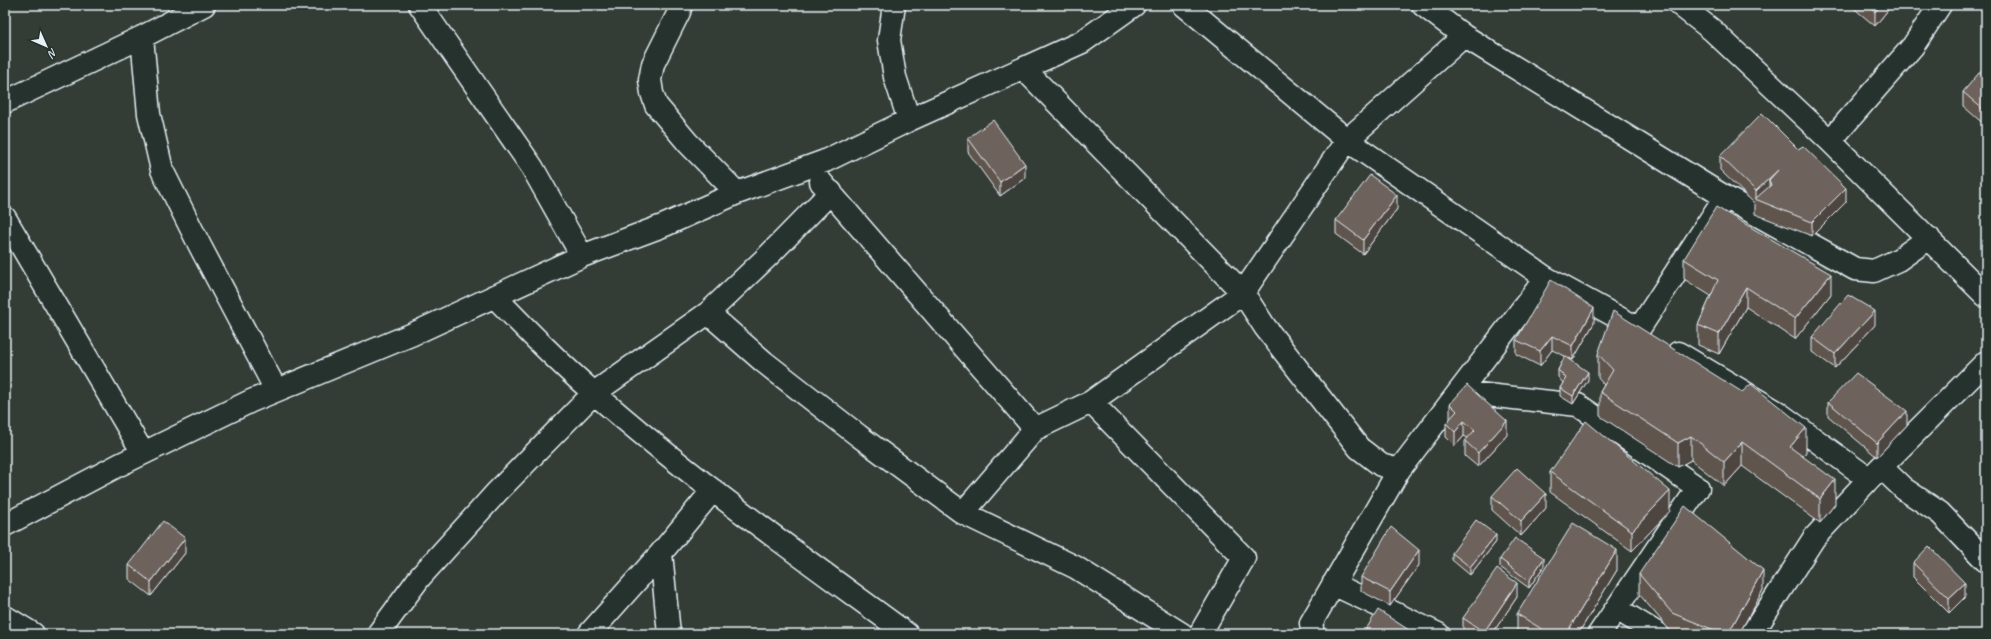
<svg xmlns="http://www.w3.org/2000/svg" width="1991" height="639" font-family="Caveat,sans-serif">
  <rect width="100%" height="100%" fill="#343c36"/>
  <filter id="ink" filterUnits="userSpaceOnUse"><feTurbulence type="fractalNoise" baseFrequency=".025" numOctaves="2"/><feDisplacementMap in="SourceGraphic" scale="8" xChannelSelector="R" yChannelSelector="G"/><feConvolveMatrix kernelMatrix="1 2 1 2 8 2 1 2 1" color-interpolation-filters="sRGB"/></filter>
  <g filter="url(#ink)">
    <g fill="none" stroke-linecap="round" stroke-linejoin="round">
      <g stroke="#e8f1f8" stroke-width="25">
        <path id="minor" d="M 420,5 L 532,167 L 582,256
          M 681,5 L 679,12 L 653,64 L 650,80 L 652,93 L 656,105 L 688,143 L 737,193
          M 894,5 L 889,40 L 895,77 L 909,120
          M 1184,5 L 1347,140 L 1546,278
          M 1423,5 L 1464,36 L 1725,197 L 1855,269 L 1874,271 L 1898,260 L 1929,238
          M 1680,5 L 1712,30 L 1830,141 L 1986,296
          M 142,37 L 149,114 L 162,170 L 200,246 L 276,390
          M 1024,69 L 1243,293 L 1265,327 L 1359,448 L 1381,465 L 1399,470
          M 5,102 L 142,37 L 204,5
          M 1830,141 L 1913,46 L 1940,5
          M 821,182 L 1035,429
          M 5,218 L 143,453
          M 494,296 C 527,330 559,363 594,393 C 693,480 801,556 907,634
          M 708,313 L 764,362 L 859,436 L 963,513 L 1075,567 L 1182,634
          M 1678,353 L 1777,412 L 1869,479
          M 1091,402 L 1244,558 L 1200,634
          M 1455,408 L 1469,393 L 1578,405 L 1698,488 L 1599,634
          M 1881,467 L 1904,489 L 1940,513 L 1986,561
          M 963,513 L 1035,429 L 1091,402 L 1243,293 L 1347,140 L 1464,36
          M 5,525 L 119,465 L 251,401 L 413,334 L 582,256 L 665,225 L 737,193 L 825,161 L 909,120 L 1082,42 L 1134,5
          M 661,553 L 669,634
          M 1333,584 L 1438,634
          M 1617,609 L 1658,634
          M 5,617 L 33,634
          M 378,634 L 420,577 L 497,492 L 594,393 L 708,313 L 768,256 L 831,192
          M 589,634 L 661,553 L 713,490
          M 1313,634 L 1311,623 L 1399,470 L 1546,278 L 1639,329 L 1725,197
          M 1752,634 L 1814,538 L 1869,479 L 1986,362"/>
      </g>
      <use href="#minor" stroke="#26332d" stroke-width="22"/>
    </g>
    <path fill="#5f544e" stroke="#e8f1f8" d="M 1850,5 L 1892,5 L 1875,26 Z
      M 1986,68 L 1986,126 L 1963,106 L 1963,92 Z
      M 968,138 L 1025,178 L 1000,196 L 968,152 Z
      M 1720,156 L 1846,202 L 1812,236 L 1755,214 L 1755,204 L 1720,170 Z
      M 1397,209 L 1363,254 L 1336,234 L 1336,220 Z
      M 1684,259 L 1831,294 L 1795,339 L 1746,307 L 1719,354 L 1698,345 L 1698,325 L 1711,296 L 1684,279 Z
      M 1594,323 L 1573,360 L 1569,358 L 1588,380 L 1573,404 L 1560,396 L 1560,388 L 1563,383 L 1558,377 L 1558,370 L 1565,356 L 1552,350 L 1540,366 L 1516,354 L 1516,340 Z
      M 1875,325 L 1835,368 L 1812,352 L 1812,337 Z
      M 1598,354 L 1806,452 L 1803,456 L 1835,504 L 1820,523 L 1742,466 L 1724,486 L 1691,460 L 1678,467 L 1600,416 L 1600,392 L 1604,385 L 1598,378 Z
      M 1828,402 L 1907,425 L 1877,457 L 1828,416 Z
      M 1450,404 L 1507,435 L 1478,467 L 1465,456 L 1465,441 L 1468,438 L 1464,436 L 1455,446 L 1446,437 L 1446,423 L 1450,419 Z
      M 1550,472 L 1670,511 L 1632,551 L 1550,492 Z
      M 1492,496 L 1546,508 L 1521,536 L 1492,510 Z
      M 1496,542 L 1470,575 L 1452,560 L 1452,553 Z
      M 185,553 L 151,596 L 129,579 L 129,565 Z
      M 1500,559 L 1544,566 L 1529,588 L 1500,567 Z
      M 1913,563 L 1965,597 L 1949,613 L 1913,577 Z
      M 1419,565 L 1390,606 L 1361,591 L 1361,577 Z
      M 1617,570 L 1578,634 L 1517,634 L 1517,614 Z
      M 1639,574 L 1763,590 L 1739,634 L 1676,634 L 1672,633 L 1639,594 Z
      M 1517,597 L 1492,634 L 1465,634 L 1463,632 L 1463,618 Z"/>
    <path fill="#4d4540" stroke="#e8f1f8" d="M 1880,5 L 1892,5 L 1875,26 L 1875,12 Z
      M 1025,164 L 1025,178 L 1000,196 L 1000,182 Z
      M 1779,169 L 1771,185 L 1769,180 L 1769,192 L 1756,200 L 1756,191 Z
      M 1846,188 L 1846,202 L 1812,236 L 1812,222 Z
      M 1397,195 L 1397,209 L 1363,254 L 1363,240 Z
      M 1831,274 L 1831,294 L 1795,339 L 1795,319 Z
      M 1746,287 L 1746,307 L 1719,354 L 1719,334 Z
      M 1594,308 L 1594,323 L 1573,360 L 1573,346 Z
      M 1875,311 L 1875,325 L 1835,368 L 1835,354 Z
      M 1552,336 L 1552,350 L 1540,366 L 1540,351 Z
      M 1588,372 L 1588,380 L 1573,404 L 1573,396 Z
      M 1907,411 L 1907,425 L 1877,457 L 1877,443 Z
      M 1464,421 L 1464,436 L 1455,446 L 1455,432 Z
      M 1507,421 L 1507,435 L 1478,467 L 1478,453 Z
      M 1806,428 L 1806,452 L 1790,471 L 1790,447 Z
      M 1691,436 L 1691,460 L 1678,467 L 1678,443 Z
      M 1742,442 L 1742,466 L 1724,486 L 1724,462 Z
      M 1835,480 L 1835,504 L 1820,523 L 1820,499 Z
      M 1670,491 L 1670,511 L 1632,551 L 1632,531 Z
      M 1546,494 L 1546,508 L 1521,536 L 1521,521 Z
      M 1496,535 L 1496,542 L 1470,575 L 1470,567 Z
      M 185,538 L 185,553 L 151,596 L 151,582 Z
      M 1419,550 L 1419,565 L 1390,606 L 1390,592 Z
      M 1617,550 L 1617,570 L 1578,634 L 1566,634 Z
      M 1544,558 L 1544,566 L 1529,588 L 1529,581 Z
      M 1763,570 L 1763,590 L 1739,634 L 1728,634 Z
      M 1517,583 L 1517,597 L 1492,634 L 1484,634 L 1484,632 Z
      M 1965,583 L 1965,597 L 1949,613 L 1949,598 Z"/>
    <path fill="#6e625b" stroke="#e8f1f8" d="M 1867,5 L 1880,5 L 1875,12 Z
      M 1984,67 L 1986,68 L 1986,112 L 1963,92 Z
      M 1762,113 L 1798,149 L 1803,146 L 1846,188 L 1812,222 L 1755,199 L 1771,185 L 1769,180 L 1779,169 L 1756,191 L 1720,156 Z
      M 993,120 L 1025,164 L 1000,182 L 968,138 Z
      M 1370,175 L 1397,195 L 1363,240 L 1336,220 Z
      M 1716,207 L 1831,274 L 1795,319 L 1746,287 L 1719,334 L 1698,325 L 1718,280 L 1684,259 Z
      M 1551,280 L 1594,308 L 1573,346 L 1552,336 L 1540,351 L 1516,340 Z
      M 1848,295 L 1875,311 L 1835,354 L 1812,337 Z
      M 1613,311 L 1742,392 L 1751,384 L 1806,428 L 1790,447 L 1835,480 L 1820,499 L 1742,442 L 1724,462 L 1691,436 L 1678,443 L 1600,392 L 1613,370 L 1598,354 Z
      M 1565,356 L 1588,372 L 1573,396 L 1560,388 L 1566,378 L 1558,370 Z
      M 1856,373 L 1907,411 L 1877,443 L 1828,402 Z
      M 1467,385 L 1507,421 L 1478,453 L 1465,441 L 1475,430 L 1464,421 L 1455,432 L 1446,423 L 1457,411 L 1450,404 Z
      M 1586,421 L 1670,491 L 1632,531 L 1550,472 Z
      M 1517,468 L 1546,494 L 1521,521 L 1492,496 Z
      M 1685,506 L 1763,570 L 1728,634 L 1724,634 L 1672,613 L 1639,574 Z
      M 1476,520 L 1496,535 L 1470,567 L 1452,553 Z
      M 163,521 L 185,538 L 151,582 L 129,565 Z
      M 1573,523 L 1617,550 L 1566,634 L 1550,634 L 1517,614 Z
      M 1391,527 L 1419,550 L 1390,592 L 1361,577 Z
      M 1515,538 L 1544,558 L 1529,581 L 1500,559 Z
      M 1929,546 L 1965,583 L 1949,598 L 1913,563 Z
      M 1497,569 L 1517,583 L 1484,632 L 1463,618 Z
      M 1378,610 L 1412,632 L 1410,634 L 1363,634 Z
      M 1768,626 L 1782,634 L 1764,634 Z"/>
  </g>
  <rect width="1991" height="639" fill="none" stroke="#26332d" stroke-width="20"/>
  <rect x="10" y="10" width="1971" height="619" fill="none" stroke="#e8f1f8" stroke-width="1.5" filter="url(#ink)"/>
  <g transform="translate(46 46) rotate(135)" stroke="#26332d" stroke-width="3" paint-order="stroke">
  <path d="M0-3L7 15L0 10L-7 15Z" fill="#e8f1f8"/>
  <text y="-6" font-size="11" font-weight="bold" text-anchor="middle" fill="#e8f1f8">N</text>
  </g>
</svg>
